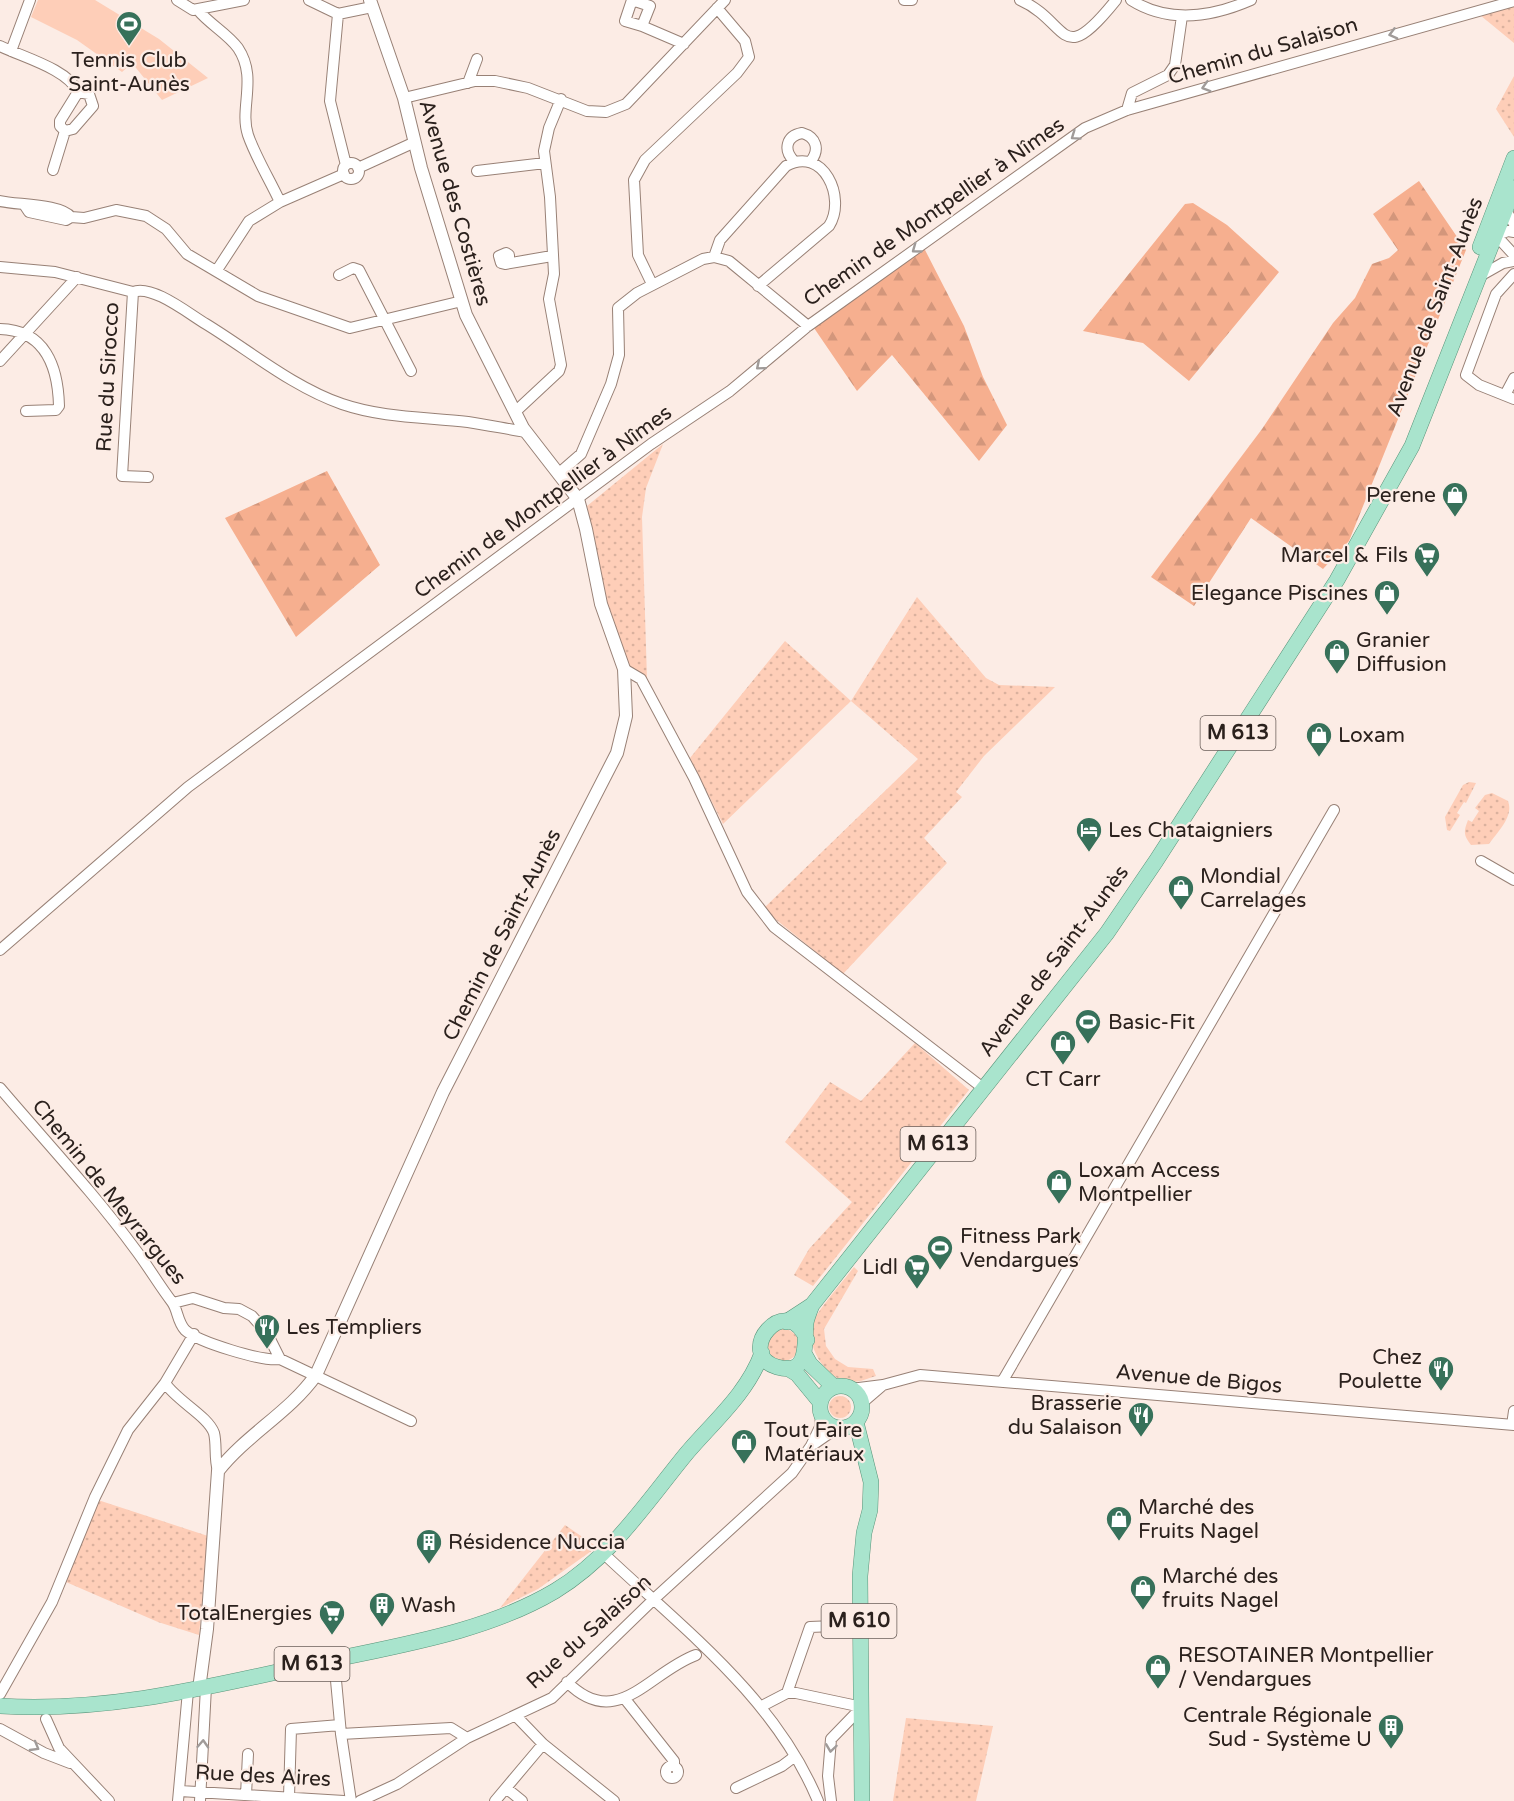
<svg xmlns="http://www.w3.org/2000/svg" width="1514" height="1801" font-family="'Varela Round',sans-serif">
  <defs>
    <pattern id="grass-dots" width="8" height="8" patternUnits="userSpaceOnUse" patternTransform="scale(1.5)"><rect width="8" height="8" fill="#feceb8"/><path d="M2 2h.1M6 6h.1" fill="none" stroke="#dab19e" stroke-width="1.8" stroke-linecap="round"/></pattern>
    <pattern id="forest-firs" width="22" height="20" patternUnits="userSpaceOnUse" patternTransform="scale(1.5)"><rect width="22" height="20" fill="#f6af8f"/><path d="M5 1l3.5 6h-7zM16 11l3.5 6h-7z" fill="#d3967b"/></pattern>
  </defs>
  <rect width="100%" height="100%" fill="#fcece5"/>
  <path fill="url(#grass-dots)" d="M 1514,5 L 1514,43 L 1480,15 Z
    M 1514,76 L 1514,137 L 1496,109 Z
    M 663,444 L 646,488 L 642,517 L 647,679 L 629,666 L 607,605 L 587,506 Z
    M 917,597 L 986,678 L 999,685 L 1055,687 L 984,756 L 956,792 L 962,797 L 924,838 L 947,863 L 843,974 L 763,909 L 918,759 L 851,701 L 723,824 L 690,758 L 785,641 L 851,701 Z
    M 1469,782 L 1476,783 L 1466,803 L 1464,802 L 1457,813 L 1460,815 L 1450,831 L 1447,830 L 1445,817 L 1463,785 Z
    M 1492,793 L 1508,801 C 1514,816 1498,832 1489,844 L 1471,845 C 1464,835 1463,833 1468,820 L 1472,822 L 1479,811 L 1475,808 L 1485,795 Z
    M 915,1043 L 969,1090 L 813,1286 L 794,1275 L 809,1249 L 852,1202 L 785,1142 L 830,1082 L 861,1101 Z
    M 854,1267 L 858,1271 L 824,1329 L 826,1346 L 835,1359 L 848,1367 L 873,1369 L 876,1376 C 869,1378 860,1382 853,1382 C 828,1383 805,1347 812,1324 C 817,1311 844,1280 854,1267 Z
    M767 1345a16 16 0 1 1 32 0a16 16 0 1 1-32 0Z
    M829 1407a11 11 0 1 1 22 0a11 11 0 1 1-22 0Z
    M 98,1500 L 208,1536 L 199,1635 L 158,1622 L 66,1582 Z
    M 565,1525 L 597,1547 L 538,1589 L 500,1608 Z
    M 906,1718 L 993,1726 L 976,1801 L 893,1801 Z"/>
  <path fill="url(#forest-firs)" d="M 1419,181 L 1466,250 L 1349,541 L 1323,569 L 1251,518 L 1194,606 L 1151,577 L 1262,429 L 1333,323 L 1355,298 L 1372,264 L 1389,258 L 1398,250 L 1373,214 Z
    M 1193,203 L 1227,225 L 1279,272 L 1189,381 L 1143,343 L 1083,331 L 1185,204 Z
    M 924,248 L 964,326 L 983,377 L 1007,425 L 979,461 L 892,355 L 857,391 L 814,328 Z
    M 327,471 L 380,565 L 296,637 L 225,518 Z"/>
  <path fill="#feceb8" d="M 38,0 L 95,0 L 159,39 L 208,78 L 162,100 L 132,63 L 122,72 L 77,40 L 31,17 Z"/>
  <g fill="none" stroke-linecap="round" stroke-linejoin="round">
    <g stroke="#988176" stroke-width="12">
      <path id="minor" d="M 177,0 L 193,10 L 244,0
        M 309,0 L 338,14 L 372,7
        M 904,0 L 912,0
        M 1020,0 C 1070,22 1059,71 1116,0
        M 1131,0 C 1169,24 1212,17 1251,0
        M 198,10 C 209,24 227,33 238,48 C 258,78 239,108 248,135 C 256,158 270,180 280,202 L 344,174
        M 338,14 L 330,101 L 346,165
        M 642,26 L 625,21 L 632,0 L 650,6 L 642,26 L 684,44
        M 0,46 C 22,57 68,69 78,92
        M 11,51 L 30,0
        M 468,83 L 477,59
        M 78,92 L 89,94 L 93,106 L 73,129 L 65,131 L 60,126 L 60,121 Z
        M 404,98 L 475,81 L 495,81 L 528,88 L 587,111 L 606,112 L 626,104 L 725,0
        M 1127,110 L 1132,93 L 1168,75 L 1175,65 L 1182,16
        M 794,161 C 783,150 786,136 802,133 C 816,137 820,149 811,161
        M343 171a8 8 0 1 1 16 0a8 8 0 1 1-16 0Z
        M 358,168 L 415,142
        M 53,170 L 65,131
        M 477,171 L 545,163
        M 0,201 C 17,205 61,204 71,217
        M 25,206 L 29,212 L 66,220 L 71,217 L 84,218 L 116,210 L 146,216 L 166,229 L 187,254 L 258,296 L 350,328 L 462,301
        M 1506,210 L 1514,224
        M 1492,231 L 1514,255
        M 1492,237 L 1508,231 L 1514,232
        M 714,257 L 720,240 L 786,166 C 823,145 847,198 829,226 L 758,286
        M 509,262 L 509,255 L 506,253 L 499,256 L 501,263 L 505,264 L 552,256
        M 0,267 L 55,272 L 133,292 C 152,284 189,314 206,324 C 250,351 293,387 342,404 C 383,418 426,417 468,422 C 488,425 507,429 526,432
        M 217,270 L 249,221 L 280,202
        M 1514,274 L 1496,294 L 1466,375 L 1479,385 L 1514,399
        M 339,275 L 353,268 L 359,270 L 411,371
        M 1480,276 L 1503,263 L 1514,261
        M 652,284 L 638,255 L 634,180 L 645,160 L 737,73 L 749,57 L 745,41 L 717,8
        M 133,292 L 122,476 L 148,477
        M 0,329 C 45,330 58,366 59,406 L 56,410 L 26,411
        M 0,361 L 77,277
        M 1505,395 L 1514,378
        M 515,412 L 559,371 L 561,365 L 549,299 L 554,274 L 550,197 L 544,151 L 549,128 L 561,99
        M 558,474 L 581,454 L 611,384 L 619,355 L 618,308 L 637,293 L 703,259 L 714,257 L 729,261 L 808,326
        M 624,669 L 641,679 L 694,778 L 747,892 L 774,927 L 983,1088
        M 1481,861 L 1514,880
        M 0,950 L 188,787 L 651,444 L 730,391 L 808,326 L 1085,128 L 1127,110 L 1514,1
        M 0,1088 C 45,1141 94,1193 135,1249 C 148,1266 159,1285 172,1302 C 178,1310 177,1321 185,1330 C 198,1342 263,1362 280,1359
        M 173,1303 L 193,1298 L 224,1308 L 239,1309 L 252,1316 L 267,1333 L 280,1359 L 411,1421
        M 194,1334 L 165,1383 C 177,1401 208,1416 214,1433 C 217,1445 214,1458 218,1471
        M 1002,1382 L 1334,810
        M 851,1389 L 883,1385 L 920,1375 L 1514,1425
        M 862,1403 L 883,1385
        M 1512,1425 L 1514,1411
        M 814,1444 L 837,1428
        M 603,1553 C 682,1628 775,1697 818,1801
        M 334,1659 L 341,1734 L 351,1801
        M 567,1682 C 617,1732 649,1672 696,1655
        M 787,1693 L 810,1627 L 859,1625
        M 0,1694 L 52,1602 L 95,1497 L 128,1430 L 165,1383
        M 625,1699 L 674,1761 L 674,1766
        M 762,1706 L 787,1693 L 796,1693 L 862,1707
        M 516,1716 L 543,1744 L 614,1801
        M 46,1719 L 59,1748 L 109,1801
        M 0,1729 L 44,1753 L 70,1763
        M 341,1734 L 451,1728 L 467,1738
        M666 1772a6 6 0 1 1 12 0a6 6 0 1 1-12 0Z
        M 506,1788 L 522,1801
        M 736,1788 L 782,1766 L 794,1757
        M 180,1791 L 344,1801
        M 246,1795 L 248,1754
        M 289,1797 L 291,1729 L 340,1725
        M 178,1801 L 188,1691
        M 200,1801 L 206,1687
        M 360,1801 L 397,1784 L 467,1738 L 552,1698 L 654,1599 L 792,1473 L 811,1446 L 820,1427 L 821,1416
        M 495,1801 L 543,1744
        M 831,1801 L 828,1776 L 831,1739 L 862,1707"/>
    </g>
    <g stroke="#988176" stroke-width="14">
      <path id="tertiary" d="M 199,1689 L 207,1629 L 218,1471 C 247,1434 289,1413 316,1375 L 443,1092 L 617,753 L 626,716 L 624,669 L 601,604 L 586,529 L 578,499 L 523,428 L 466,315 L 421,168 L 404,98 L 370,0"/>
    </g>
    <g stroke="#589479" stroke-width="16">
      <path id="primary" d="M 1480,247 L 1514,158
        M 786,1322 L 812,1305 L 1107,933 L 1156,861 L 1337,580 L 1412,446 L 1514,188
        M 807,1340 C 787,1289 733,1354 777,1367 C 811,1377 804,1340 806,1323 C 807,1317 810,1310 812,1305
        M 805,1355 L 810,1364 L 834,1387
        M 787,1368 L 797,1374 L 820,1402
        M820 1407a21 21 0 1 1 42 0a21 21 0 1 1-42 0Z
        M 856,1422 L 871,1482 L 870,1510 L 864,1533 L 860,1576 L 862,1801
        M 0,1706 C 110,1713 216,1685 322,1662 C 400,1645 486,1632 555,1591 C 611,1557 646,1503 686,1454 C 713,1422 747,1394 762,1353"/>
    </g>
    <use href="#minor" stroke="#fff" stroke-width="10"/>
    <use href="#tertiary" stroke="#fff" stroke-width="12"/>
    <use href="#primary" stroke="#a9e4cd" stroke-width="15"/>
  </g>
  <defs><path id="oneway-chevron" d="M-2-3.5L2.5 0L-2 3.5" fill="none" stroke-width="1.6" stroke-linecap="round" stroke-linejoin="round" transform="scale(1.5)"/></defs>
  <g stroke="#a09b99">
    <use href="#oneway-chevron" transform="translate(1393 34) rotate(165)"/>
    <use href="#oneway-chevron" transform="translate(1206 87) rotate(164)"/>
    <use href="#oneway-chevron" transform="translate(1075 136) rotate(145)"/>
    <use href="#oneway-chevron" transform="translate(916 249) rotate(144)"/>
    <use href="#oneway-chevron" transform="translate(760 366) rotate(140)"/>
    <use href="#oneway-chevron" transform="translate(203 1744) rotate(-87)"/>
    <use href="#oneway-chevron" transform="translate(35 1747) rotate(30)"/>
    <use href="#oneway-chevron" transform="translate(831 1748) rotate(98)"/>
  </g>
  <defs>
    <g id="stadium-pin" transform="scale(1.35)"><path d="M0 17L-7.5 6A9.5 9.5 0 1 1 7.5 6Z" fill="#37715a" stroke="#fcece5"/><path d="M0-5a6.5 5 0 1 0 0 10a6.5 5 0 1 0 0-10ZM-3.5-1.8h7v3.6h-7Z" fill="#fff"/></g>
    <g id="shop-pin" transform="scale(1.35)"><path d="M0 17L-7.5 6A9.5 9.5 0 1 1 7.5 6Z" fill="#37715a" stroke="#fcece5"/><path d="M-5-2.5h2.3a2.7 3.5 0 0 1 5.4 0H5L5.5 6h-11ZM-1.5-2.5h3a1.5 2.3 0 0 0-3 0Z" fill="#fff"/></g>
    <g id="supermarket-pin" transform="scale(1.35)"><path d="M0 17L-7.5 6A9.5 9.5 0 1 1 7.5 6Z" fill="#37715a" stroke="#fcece5"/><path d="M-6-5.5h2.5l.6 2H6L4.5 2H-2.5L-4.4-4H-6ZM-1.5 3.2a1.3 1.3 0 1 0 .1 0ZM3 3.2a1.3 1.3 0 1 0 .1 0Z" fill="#fff"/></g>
    <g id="hotel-pin" transform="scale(1.35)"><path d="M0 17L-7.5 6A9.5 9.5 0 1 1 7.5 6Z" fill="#37715a" stroke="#fcece5"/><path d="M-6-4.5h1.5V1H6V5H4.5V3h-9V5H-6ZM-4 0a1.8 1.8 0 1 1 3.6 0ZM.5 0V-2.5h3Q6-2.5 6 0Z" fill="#fff"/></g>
    <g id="restaurant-pin" transform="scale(1.35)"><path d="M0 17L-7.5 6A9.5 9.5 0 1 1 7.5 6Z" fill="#37715a" stroke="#fcece5"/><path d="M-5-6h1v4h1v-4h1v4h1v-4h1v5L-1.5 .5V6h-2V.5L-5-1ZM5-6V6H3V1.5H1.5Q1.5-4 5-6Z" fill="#fff"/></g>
    <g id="building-pin" transform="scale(1.35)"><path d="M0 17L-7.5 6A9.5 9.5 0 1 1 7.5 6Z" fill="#37715a" stroke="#fcece5"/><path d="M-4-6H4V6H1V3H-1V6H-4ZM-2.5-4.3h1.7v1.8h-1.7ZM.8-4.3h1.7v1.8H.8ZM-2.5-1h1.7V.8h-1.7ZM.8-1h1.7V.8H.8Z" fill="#fff"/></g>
  </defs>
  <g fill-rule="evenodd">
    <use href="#stadium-pin" x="129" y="24"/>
    <use href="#shop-pin" x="1455" y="495"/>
    <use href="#supermarket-pin" x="1427" y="555"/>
    <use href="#shop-pin" x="1387" y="593"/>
    <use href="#shop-pin" x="1337" y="652"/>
    <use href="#shop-pin" x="1319" y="735"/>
    <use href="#hotel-pin" x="1089" y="830"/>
    <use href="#shop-pin" x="1181" y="888"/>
    <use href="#stadium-pin" x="1088" y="1022"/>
    <use href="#shop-pin" x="1063" y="1043"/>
    <use href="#shop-pin" x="1059" y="1182"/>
    <use href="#stadium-pin" x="940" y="1248"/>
    <use href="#supermarket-pin" x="917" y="1267"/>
    <use href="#restaurant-pin" x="267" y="1327"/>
    <use href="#restaurant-pin" x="1441" y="1369"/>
    <use href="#restaurant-pin" x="1141" y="1415"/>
    <use href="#shop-pin" x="744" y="1442"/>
    <use href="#shop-pin" x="1119" y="1519"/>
    <use href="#building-pin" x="429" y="1542"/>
    <use href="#shop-pin" x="1143" y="1588"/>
    <use href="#building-pin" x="382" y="1605"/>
    <use href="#supermarket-pin" x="332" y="1613"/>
    <use href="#shop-pin" x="1158" y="1667"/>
    <use href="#building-pin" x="1391" y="1727"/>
  </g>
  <g text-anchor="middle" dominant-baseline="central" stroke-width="4.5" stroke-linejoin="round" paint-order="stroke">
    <g fill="#fcece5" stroke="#6a5e59" stroke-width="1.5">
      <rect x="1200.5" y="716" width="75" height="34" rx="4.5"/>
      <rect x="900.5" y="1127" width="75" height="34" rx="4.5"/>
      <rect x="821.5" y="1604" width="75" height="34" rx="4.5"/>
      <rect x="274.5" y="1647" width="75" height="34" rx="4.5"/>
    </g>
    <g font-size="20" font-weight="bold" fill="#2b211d">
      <text x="1238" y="733">M 613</text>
      <text x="938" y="1144">M 613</text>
      <text x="859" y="1621">M 610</text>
      <text x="312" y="1664">M 613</text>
    </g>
    <g font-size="21" fill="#2b211d" stroke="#fcece5">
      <text transform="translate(1263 51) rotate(-16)">Chemin du Salaison</text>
      <text transform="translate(455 203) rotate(74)">Avenue des Costières</text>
      <text transform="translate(934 212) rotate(-35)">Chemin de Montpellier à Nîmes</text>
      <text transform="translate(1435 307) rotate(-69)">Avenue de Saint-Aunès</text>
      <text transform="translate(108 377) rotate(-87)">Rue du Sirocco</text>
      <text transform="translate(543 502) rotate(-36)">Chemin de Montpellier à Nîmes</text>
      <text transform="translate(502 935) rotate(-63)">Chemin de Saint-Aunès</text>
      <text transform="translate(1054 961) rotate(-53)">Avenue de Saint-Aunès</text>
      <text transform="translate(109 1192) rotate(51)">Chemin de Meyrargues</text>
      <text transform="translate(1199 1379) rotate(5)">Avenue de Bigos</text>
      <text transform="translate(589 1632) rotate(-42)">Rue du Salaison</text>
      <text transform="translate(263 1776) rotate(3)">Rue des Aires</text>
    </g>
    <g font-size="21" fill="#2b211d" stroke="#fcece5" text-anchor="start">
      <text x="129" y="60" text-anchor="middle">Tennis Club<tspan x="129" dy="24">Saint-Aunès</tspan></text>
      <text x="1436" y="495" text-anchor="end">Perene</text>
      <text x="1408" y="555" text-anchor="end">Marcel &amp; Fils</text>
      <text x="1368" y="593" text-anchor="end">Elegance Piscines</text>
      <text x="1356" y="640">Granier<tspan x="1356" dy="24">Diffusion</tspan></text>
      <text x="1338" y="735">Loxam</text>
      <text x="1108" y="830">Les Chataigniers</text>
      <text x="1200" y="876">Mondial<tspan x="1200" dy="24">Carrelages</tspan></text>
      <text x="1108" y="1022">Basic-Fit</text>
      <text x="1063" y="1079" text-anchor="middle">CT Carr</text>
      <text x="1078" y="1170">Loxam Access<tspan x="1078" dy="24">Montpellier</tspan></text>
      <text x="960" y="1236">Fitness Park<tspan x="960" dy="24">Vendargues</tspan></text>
      <text x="898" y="1267" text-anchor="end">Lidl</text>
      <text x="286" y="1327">Les Templiers</text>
      <text x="1422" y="1357" text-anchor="end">Chez<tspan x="1422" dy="24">Poulette</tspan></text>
      <text x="1122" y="1403" text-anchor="end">Brasserie<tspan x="1122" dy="24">du Salaison</tspan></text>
      <text x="764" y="1430">Tout Faire<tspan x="764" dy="24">Matériaux</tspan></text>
      <text x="1138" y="1507">Marché des<tspan x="1138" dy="24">Fruits Nagel</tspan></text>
      <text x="448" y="1542">Résidence Nuccia</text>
      <text x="1162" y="1576">Marché des<tspan x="1162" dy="24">fruits Nagel</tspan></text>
      <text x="401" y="1605">Wash</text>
      <text x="312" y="1613" text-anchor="end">TotalEnergies</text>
      <text x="1178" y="1655">RESOTAINER Montpellier<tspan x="1178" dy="24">/ Vendargues</tspan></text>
      <text x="1372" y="1715" text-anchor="end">Centrale Régionale<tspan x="1372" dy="24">Sud - Système U</tspan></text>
    </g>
  </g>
</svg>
